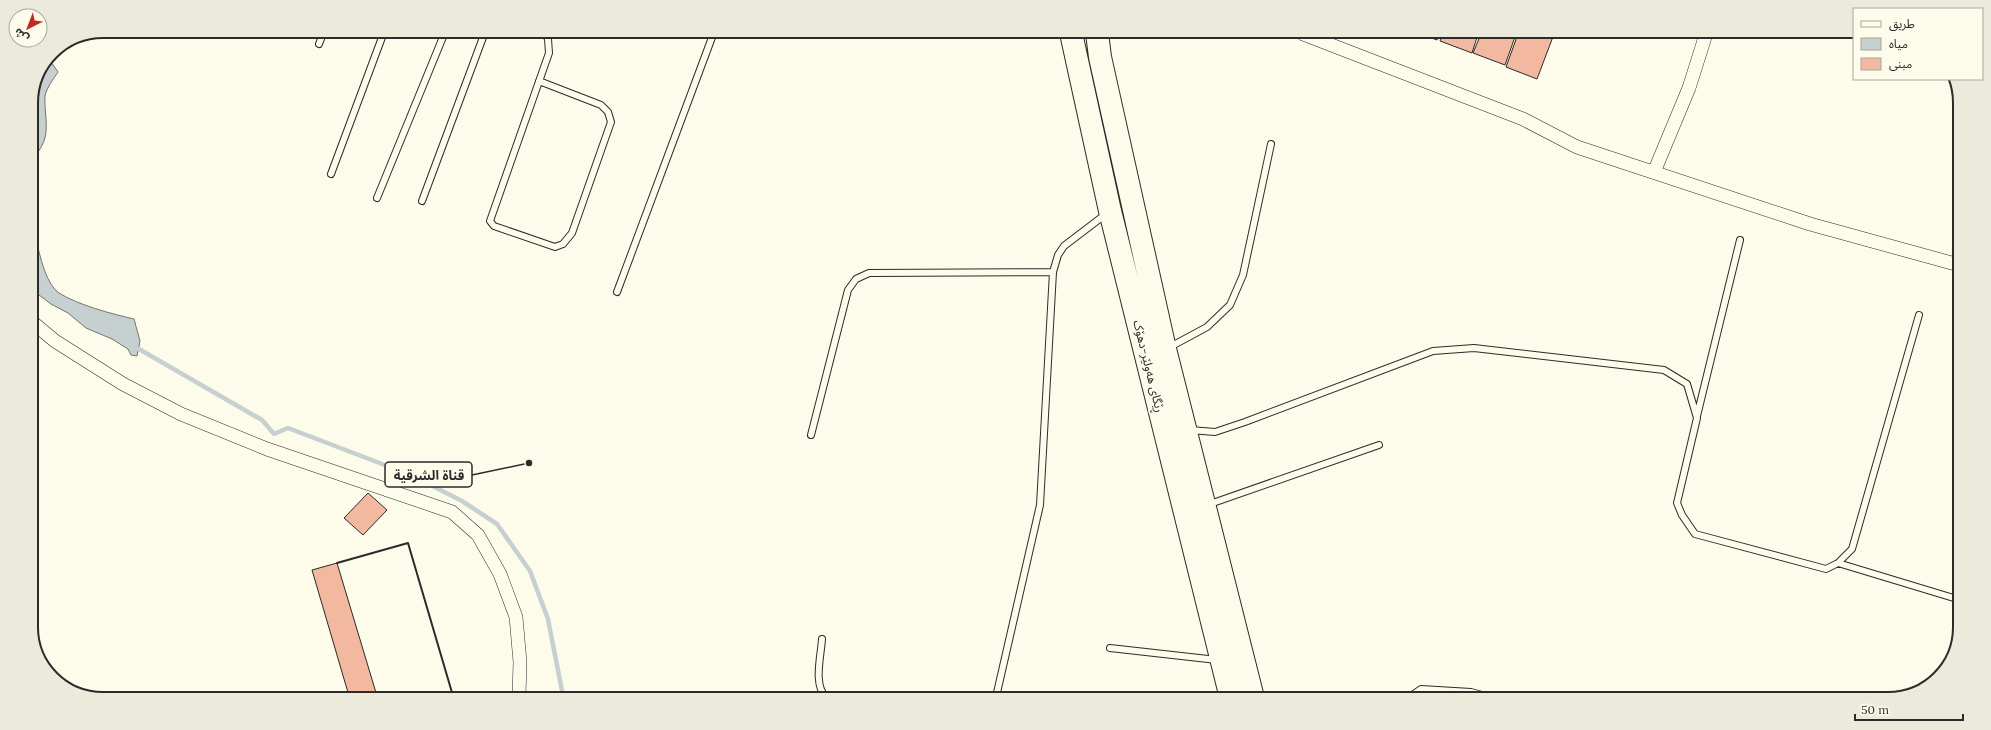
<svg xmlns="http://www.w3.org/2000/svg" width="1991" height="730" font-family="Lora,'Noto Sans Arabic',serif">
  <rect width="100%" height="100%" fill="#fdfbea"/>
  <path fill="#c7d0d0" stroke="#74746e" d="M 49,59 L 58,72 C 54,78 46,89 45,96 C 44,111 49,127 44,141 C 41,149 35,155 33,163 C 27,189 36,278 59,293 C 78,305 112,314 134,319 L 140,341 L 137,356 L 131,355 L 128,349 L 112,339 L 86,328 L 68,313 L 51,304 L 31,289 L 31,99 Z"/>
  <g fill="none" stroke-linecap="round" stroke-linejoin="round">
    <path stroke="#c7d0d0" stroke-width="4.5" d="M 139,349 L 262,420 L 274,434 L 288,428 L 411,475 L 462,501 L 497,524 L 530,571 L 548,619 L 563,696"/>
  </g>
  <path fill="#f2b8a0" stroke="#2b2b2b" d="M 1421,34 L 1439,34 L 1437,40 Z
    M 1443,34 L 1478,34 L 1472,53 L 1440,41 Z
    M 1481,34 L 1516,34 L 1505,65 L 1473,53 Z
    M 1518,34 L 1554,34 L 1537,79 L 1506,67 Z
    M 368,493 L 387,510 L 363,535 L 344,518 Z
    M 337,563 L 377,696 L 349,696 L 312,570 Z"/>
  <g fill="none" stroke-linecap="round" stroke-linejoin="round">
    <g stroke="#2b2b2b" stroke-width="8">
      <path id="service" d="M 319,44 L 324,31
        M 539,81 L 601,105 L 608,112 L 611,122 L 572,233 L 563,244 L 555,247 L 494,226 L 490,221 L 549,53 L 548,39 L 544,32
        M 331,174 L 384,32
        M 377,198 L 445,32
        M 422,201 L 485,32
        M 617,292 L 714,32
        M 1168,348 L 1207,327 L 1230,305 L 1243,275 L 1271,144
        M 1697,416 L 1740,240
        M 1190,430 L 1215,432 L 1245,422 L 1433,351 L 1474,348 L 1664,370 L 1687,384 L 1697,418 L 1677,503 L 1682,515 L 1695,534 L 1826,569 L 1838,563 L 1852,549 L 1919,315
        M 811,435 L 848,290 L 856,279 L 869,273 L 1053,272
        M 1207,505 L 1379,445
        M 1838,563 L 1957,599
        M 822,639 C 821,656 813,685 826,697
        M 1110,648 L 1217,660
        M 996,697 L 1040,505 L 1053,272 L 1058,255 L 1064,246 L 1106,214
        M 1408,698 L 1421,689 L 1471,692 L 1493,698"/>
    </g>
    <g stroke="#2b2b2b" stroke-width="14">
      <path id="minor" d="M 1303,34 L 1523,119 L 1577,147 L 1810,224 L 1959,265
        M 1654,172 L 1689,88 L 1706,34
        M 31,321 L 55,341 L 123,384 L 181,414 L 267,449 L 452,512 L 478,535 L 500,574 L 516,617 L 520,662 L 519,696"/>
    </g>
    <g stroke="#2b2b2b" stroke-width="24">
      <path id="trunk" d="M 1071,33 L 1110,211 L 1231,698
        M 1097,33 L 1100,57 L 1165,349 L 1253,698"/>
    </g>
    <use href="#service" stroke="#fdfbea" stroke-width="6"/>
    <use href="#minor" stroke="#fdfbea" stroke-width="13"/>
    <use href="#trunk" stroke="#fdfbea" stroke-width="22"/>
    <path stroke="#2b2b2b" stroke-width="2" d="M 337,563 L 408,543 L 453,696"/>
  </g>
  <g text-anchor="middle" dominant-baseline="central" stroke-width="3" stroke-linejoin="round" paint-order="stroke">
    <g font-size="12" fill="#2b2b2b" stroke="#fdfbea">
      <text transform="translate(1149 366) rotate(76)">ڕێگای هەولێر-دهۆک</text>
    </g>
  </g>
  <path d="M0 0H1991V730H0ZM103 38H1888A65 65 0 0 1 1953 103V627A65 65 0 0 1 1888 692H103A65 65 0 0 1 38 627V103A65 65 0 0 1 103 38Z" fill="#eceadb" fill-rule="evenodd"/>
  <path fill="none" stroke="#2b2b2b" stroke-width="2" d="M103 38H1888A65 65 0 0 1 1953 103V627A65 65 0 0 1 1888 692H103A65 65 0 0 1 38 627V103A65 65 0 0 1 103 38Z"/>
  <path fill="none" stroke="#2b2b2b" stroke-width="1.5" d="M529 463L472 475"/>
  <circle fill="#2b2b2b" stroke="#fdfbea" stroke-width="1.5" cx="529" cy="463" r="4"/>
  <rect fill="#fdfbea" stroke="#2b2b2b" stroke-width="1.5" x="385" y="462" width="87" height="25" rx="4"/>
  <g font-size="13" text-anchor="middle" font-weight="bold" fill="#2b2b2b">
    <text x="429" y="480">قناة الشرقية</text>
  </g>
  <rect x="1853" y="8" width="130" height="72" fill="#fdfbea" stroke="#a9a89e"/>
  <rect x="1861" y="21" width="20" height="6" fill="#fdfbea" stroke="#a9a89e"/>
  <text x="1889" y="28" font-size="12" fill="#2b2b2b">طريق</text>
  <rect x="1861" y="38" width="20" height="12" fill="#c7d0d0" stroke="#a9a89e"/>
  <text x="1889" y="48" font-size="12" fill="#2b2b2b">مياه</text>
  <rect x="1861" y="58" width="20" height="12" fill="#f2b8a0" stroke="#a9a89e"/>
  <text x="1889" y="68" font-size="12" fill="#2b2b2b">مبنى</text>
  <g transform="translate(28 28) rotate(222)"><circle r="19" fill="#fdfbea" stroke="#a9a89e"/>
  <path d="M0-3L7 15L0 10L-7 15Z" fill="#c62828"/>
  <text y="-6" font-size="11" font-weight="bold" text-anchor="middle" fill="#2b2b2b">ش</text>
  </g>
  <path d="M1855 714v6h108v-6" fill="none" stroke="#2b2b2b" stroke-width="2"/>
  <text x="1861" y="714" font-size="12" fill="#2b2b2b" stroke="#fdfbea" stroke-width="3" paint-order="stroke">50 m</text>
</svg>
